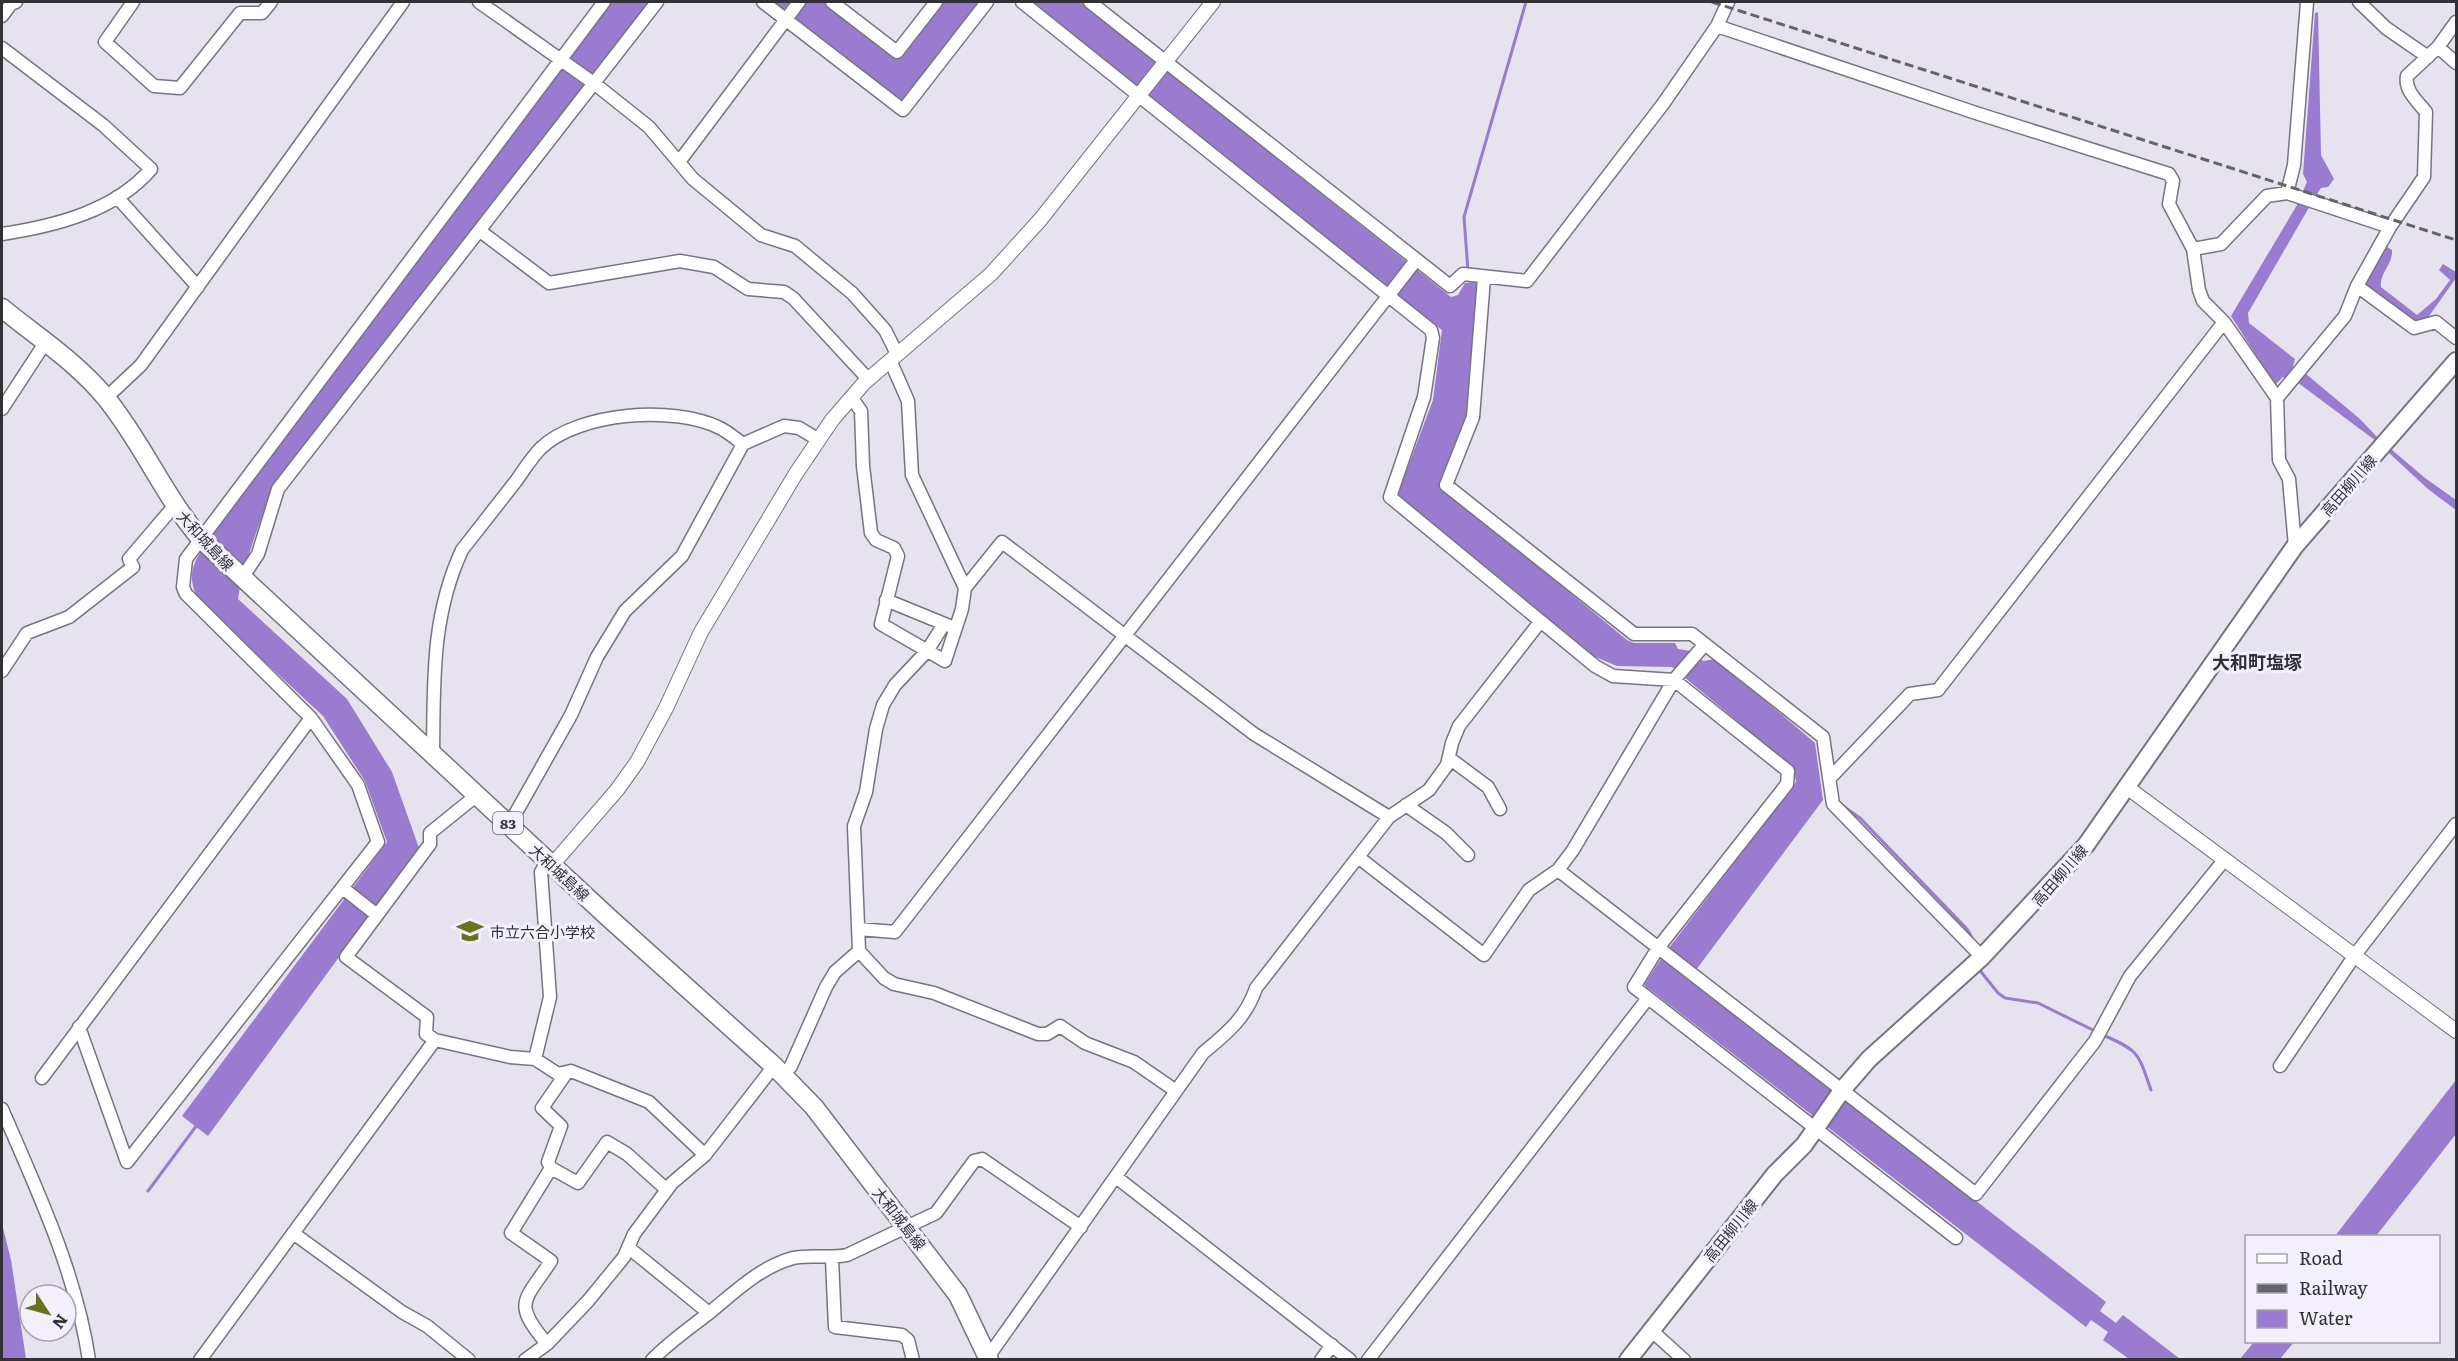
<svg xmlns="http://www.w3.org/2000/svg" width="2458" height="1361" font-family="Literata,'Noto Sans JP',serif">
  <rect width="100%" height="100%" fill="#e6e2ee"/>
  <path fill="#997bcf" d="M 611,2 L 649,2 L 272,487 C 260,525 244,560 238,599 L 347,699 L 392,772 L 419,848 L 208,1136 L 182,1116 L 387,842 L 365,781 L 323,716 L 199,601 C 182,570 199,556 215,530 Z
    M 771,2 L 824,2 L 896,57 L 940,2 L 981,2 L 903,102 Z
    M 1028,2 L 1081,2 L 1451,297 L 1458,295 L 1465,283 L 1479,282 L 1467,417 L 1439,485 L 1627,640 L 1634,643 L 1675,643 L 1678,649 L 1691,651 L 1703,661 L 1716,659 L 1815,743 L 1823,800 L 1690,978 L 2106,1302 L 2100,1311 L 2116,1323 L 2123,1315 L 2180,1359 L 2129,1359 L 2103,1340 L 2108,1332 L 2091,1320 L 2086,1327 L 1644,985 L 1662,957 L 1796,782 L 1794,768 L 1672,667 L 1617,666 L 1593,656 L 1397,496 L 1433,400 L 1442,330 Z
    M 2318,12 L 2321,155 L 2334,179 L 2328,187 L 2321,188 L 2311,204 L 2248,313 L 2249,323 L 2295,359 L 2293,366 L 2306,374 L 2360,419 L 2378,438 L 2425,478 L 2456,500 L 2456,510 L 2428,489 L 2376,441 L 2297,382 L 2283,377 L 2275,385 L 2231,316 L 2297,205 L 2307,182 L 2303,174 L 2315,13 Z
    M 2387,247 L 2392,250 C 2393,265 2379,273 2381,287 L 2417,315 L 2436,299 L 2450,280 L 2439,270 L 2443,264 L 2456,272 L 2456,278 L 2427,319 L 2416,322 L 2363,285 Z
    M 2456,1080 L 2456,1134 L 2376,1236 L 2335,1236 Z
    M 2,1224 L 11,1260 L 26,1359 L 2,1359 Z
    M 2254,1342 L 2294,1342 L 2280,1359 L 2240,1359 Z"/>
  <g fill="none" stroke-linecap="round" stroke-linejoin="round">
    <path stroke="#997bcf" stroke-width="3" d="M 1468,271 L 1464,217 L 1526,2
      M 1836,801 L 1860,818 L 1967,929 L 1974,941
      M 1978,968 L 1998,993 L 2005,998 L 2038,1003 L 2097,1032
      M 2103,1035 C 2140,1051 2138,1053 2151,1090
      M 148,1191 L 197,1125"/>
    <g stroke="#77747f" stroke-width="15">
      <path id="minor" d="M 133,2 L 105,42 L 154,86 L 180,88 L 240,13 L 262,13 L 271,2
        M 479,2 L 595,84 L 649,127 L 693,179 L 761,235 L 795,246 L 852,293 L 885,330 L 897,354
        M 763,2 L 903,110 L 987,2
        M 832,2 L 897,52 L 936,2
        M 1022,2 L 1431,330 L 1433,338 L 1424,397 L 1390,497 L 1595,666 L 1613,676 L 1674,680 L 1788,771 L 1787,784 L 1658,948 L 1634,987 L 1956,1238
        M 1090,2 L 1450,286 L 1463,274 L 1527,281 L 1663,104 L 1717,26 L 1728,2
        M 2359,2 L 2386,28 L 2428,57
        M 2,16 L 11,4 L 16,2
        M 1717,26 L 1979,114 L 2169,174 L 2173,181 L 2169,204 L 2193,249 L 2199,290 L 2203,301 L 2224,322 L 2277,398 L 2279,460 L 2289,479 L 2295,546
        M 2438,47 L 2456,63
        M 2,48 L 103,125 L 151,169 C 115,211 55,226 2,234
        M 679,162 L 799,2
        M 2287,193 L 2294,165 L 2307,2
        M 117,197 L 198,287
        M 480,231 L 549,283 L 680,261 L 714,267 L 748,289 L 784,292 L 793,298 L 868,379
        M 2193,249 L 2221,244 L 2267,196 L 2287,193 L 2390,227
        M 1484,278 L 1473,417 L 1446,485 L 1634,634 L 1692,634 L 1823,737 L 1833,804 L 1982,957
        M 2357,286 L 2414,328 L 2436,322 L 2456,338
        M 890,360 L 908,401 L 912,475 L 965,588
        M 851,397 L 861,411 L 863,466 L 871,533 L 876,540 L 894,548 L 898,556 L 881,624 L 945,661 L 962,609 L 965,588 L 1002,542 L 1254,734 L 1389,817
        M 106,398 L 141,365 L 403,2
        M 2277,398 L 2345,316 L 2357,286 L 2390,227 L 2424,177 L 2426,112 C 2418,102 2404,90 2407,76 L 2438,47 L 2456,22
        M 2,409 L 45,343
        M 242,578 L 258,554 L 278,489 L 657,2
        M 886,600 L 952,627
        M 944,624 L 927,651 L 895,685 L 883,705 L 876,729 L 866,792 L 854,826 L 859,951 L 884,978 L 894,984 L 934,993 L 1038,1034 L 1047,1034 L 1060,1026 L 1085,1043 L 1134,1062 L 1176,1091
        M 2,671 L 27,633 L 69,617 L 133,567 L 129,559 L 175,505
        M 433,754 C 434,682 431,617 462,550 C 480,527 498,504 516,481 C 524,470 531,458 541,448 C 579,412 674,405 720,428 C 728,432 736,439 743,444
        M 1449,758 L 1488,787 L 1500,809
        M 1830,778 L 1910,694 L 1938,690 L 2224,322
        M 477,795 L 430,833 L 430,844 L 346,957 L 427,1017 L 426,1034 L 435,1040 L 510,1057 L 535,1059 L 558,1074 L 571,1071 L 649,1102 L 705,1155
        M 1406,805 L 1446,833 L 1468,855
        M 509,825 L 571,715 L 597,657 L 625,611 L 682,556 L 743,444 L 784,426 L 799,428 L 819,440
        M 1358,857 L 1484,955 L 1529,890 L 1558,870 L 1573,850 L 1674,680 L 1705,644
        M 1558,870 L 1976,1194 L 2095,1041 L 2130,976 L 2225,859
        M 344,889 L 377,915
        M 858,929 L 895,932 L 1416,260
        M 79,1027 L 127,1162 L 378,842 L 358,785 L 311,718 L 186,594 L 183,587 L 186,559 L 604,2
        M 535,1059 L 550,997 L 541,872 L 548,861
        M 2280,1066 L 2355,955 L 2456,824
        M 783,1076 L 791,1066 L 826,987 L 835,972 L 859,951
        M 42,1078 L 311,718
        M 2,1109 C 37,1190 76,1272 89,1360
        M 551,1168 L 578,1183 L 607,1142 L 627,1154 L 667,1190
        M 1116,1177 L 1350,1360
        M 293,1233 L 402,1312 L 427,1326 L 469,1360
        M 629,1248 L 709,1313
        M 832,1259 L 835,1327 L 902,1335 L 908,1340 L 913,1360
        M 1652,1331 L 1684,1360
        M 547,1344 C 512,1302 524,1302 551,1261 L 511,1233 L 551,1168 L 548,1162 L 561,1126 L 542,1108 L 567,1072
        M 988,1357 L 1203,1053 C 1227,1033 1246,1018 1256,988 L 1389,817 L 1429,790 L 1447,765 L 1452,743 L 1459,726 L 1540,622
        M 200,1360 L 435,1040
        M 525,1360 L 547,1344 L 588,1301 L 624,1257 L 634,1234 L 672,1183 L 705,1155 L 774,1066
        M 652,1360 C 669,1342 690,1328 709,1313 C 735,1292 760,1267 793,1258 C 812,1254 829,1259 847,1255 L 936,1213 L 974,1161 L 982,1159 L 1081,1227
        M 1321,1360 L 1332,1345
        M 1368,1360 L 1648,998"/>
    </g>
    <g stroke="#77747f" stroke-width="16">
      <path id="tertiary" d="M 2128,788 L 2456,1031
        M 552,865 L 617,790 L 637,762 L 666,708 L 701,632 L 795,475 L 832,420 L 864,383 L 991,274 L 1040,220 L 1213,2"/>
    </g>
    <g stroke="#77747f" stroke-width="20">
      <path id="secondary" d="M 1628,1360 L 1775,1174 L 1804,1145 L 1843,1089 L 1869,1059 L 1982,957 L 2086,845 L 2295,546 L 2456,361"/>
    </g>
    <g stroke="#77747f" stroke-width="21">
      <path id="primary" d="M 2,308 C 36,336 78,363 106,398 C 142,442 164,496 201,539 L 608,917 L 774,1066 L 814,1107 L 958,1295 L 989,1360"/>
    </g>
    <use href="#minor" stroke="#fff" stroke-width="12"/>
    <use href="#tertiary" stroke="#fff" stroke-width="14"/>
    <use href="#secondary" stroke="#fff" stroke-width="16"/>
    <use href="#primary" stroke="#fff" stroke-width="18"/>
    <path stroke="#656369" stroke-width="3" stroke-dasharray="9 4.5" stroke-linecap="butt" d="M 1712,2 L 2456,240"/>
  </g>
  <defs>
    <g id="school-bare" transform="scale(2.07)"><path d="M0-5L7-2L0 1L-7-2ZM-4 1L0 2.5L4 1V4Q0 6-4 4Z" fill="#68731e" stroke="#f3effc" stroke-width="2.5" paint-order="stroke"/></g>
  </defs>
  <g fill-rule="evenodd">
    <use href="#school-bare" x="470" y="931"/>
  </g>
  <g text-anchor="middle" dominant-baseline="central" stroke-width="6" stroke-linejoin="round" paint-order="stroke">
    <rect fill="#f3effc" stroke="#6c6a71" stroke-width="1.5" x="493" y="812" width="30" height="22" rx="4.5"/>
    <g font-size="14" font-weight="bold" fill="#323135">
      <text x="508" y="823">83</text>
    </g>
    <g font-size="15" fill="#323135" stroke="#f3effc">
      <text transform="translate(2348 485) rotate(-49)">高田柳川線</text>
      <text transform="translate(206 540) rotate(47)">大和城島線</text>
      <text transform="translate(560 872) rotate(43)">大和城島線</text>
      <text transform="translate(2059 875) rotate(-49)">高田柳川線</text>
      <text transform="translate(900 1218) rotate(52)">大和城島線</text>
      <text transform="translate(1730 1230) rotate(-51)">高田柳川線</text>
    </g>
    <g font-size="15" fill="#323135" stroke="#f3effc" text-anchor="start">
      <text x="490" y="931">市立六合小学校</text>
    </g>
    <g font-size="18" font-weight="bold" fill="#323135" stroke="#f3effc">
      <text x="2257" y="661">大和町塩塚</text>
    </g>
  </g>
  <rect width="2458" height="1361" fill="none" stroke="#323135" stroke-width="6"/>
  <rect x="2245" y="1235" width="195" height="108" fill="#f3effc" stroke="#a6a3ac" stroke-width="1.5"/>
  <rect x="2257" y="1254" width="30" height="9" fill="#ffffff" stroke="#a6a3ac" stroke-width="1.5"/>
  <text x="2299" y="1265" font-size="18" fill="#323135">Road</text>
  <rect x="2257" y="1284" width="30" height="9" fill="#656369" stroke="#a6a3ac" stroke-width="1.5"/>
  <text x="2299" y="1295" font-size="18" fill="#323135">Railway</text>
  <rect x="2257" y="1310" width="30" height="18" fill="#997bcf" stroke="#a6a3ac" stroke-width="1.5"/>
  <text x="2299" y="1325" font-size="18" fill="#323135">Water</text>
  <g transform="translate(48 1313) rotate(126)"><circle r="28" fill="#f3effc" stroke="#a6a3ac" stroke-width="1.5"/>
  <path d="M0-4.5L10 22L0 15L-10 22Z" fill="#68731e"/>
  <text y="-9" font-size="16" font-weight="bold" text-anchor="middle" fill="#323135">N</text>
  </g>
</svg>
